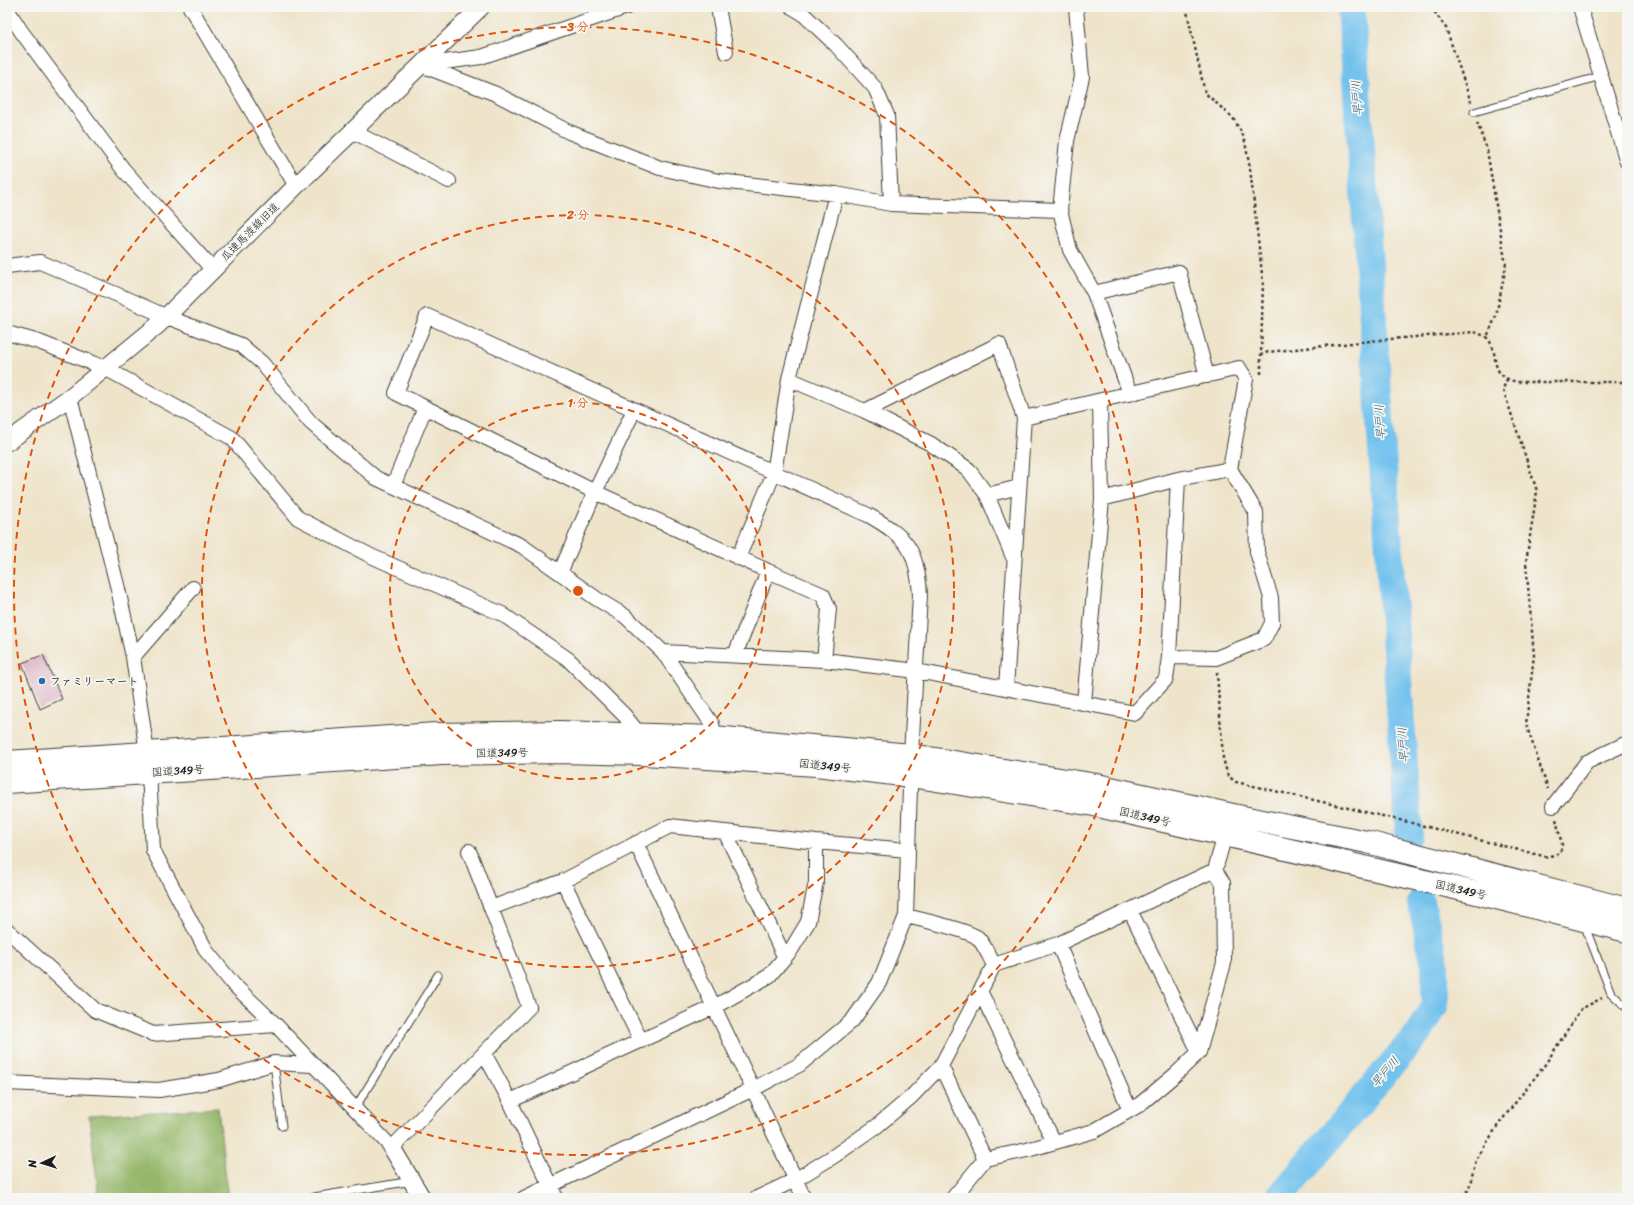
<svg xmlns="http://www.w3.org/2000/svg" width="1634" height="1205" font-family="Sriracha,'Klee One',sans-serif">
  <rect width="100%" height="100%" fill="#f6f6f2"/>
  <filter id="ink" filterUnits="userSpaceOnUse"><feTurbulence type="fractalNoise" baseFrequency=".025" numOctaves="2"/><feDisplacementMap in="SourceGraphic" scale="8" xChannelSelector="R" yChannelSelector="G"/><feConvolveMatrix kernelMatrix="1 2 1 2 8 2 1 2 1" color-interpolation-filters="sRGB"/></filter>
  <filter id="wash" filterUnits="userSpaceOnUse"><feTurbulence type="fractalNoise" baseFrequency=".012" numOctaves="4" result="noise"/><feDisplacementMap in="SourceGraphic" scale="16" xChannelSelector="R" yChannelSelector="G"/><feGaussianBlur stdDeviation="0.9" result="paint"/><feColorMatrix in="noise" values="0 0 0 0 0 0 0 0 0 0 0 0 0 0 0 0 0 1.4 0 .05"/><feComposite in="paint" operator="in"/></filter>
  <g filter="url(#wash)">
    <rect width="100%" height="100%" fill="#efe4ca"/>
    <path fill="#95b76b" stroke="#586a44" d="M 218,1108 L 228,1198 L 99,1198 L 89,1116 Z"/>
    <g fill="none" stroke-linecap="round" stroke-linejoin="round">
      <path stroke="#73c2ee" stroke-width="28" d="M 1351,7 L 1409,836
        M 1279,1198 L 1420,1031 L 1435,1004 L 1435,964 L 1421,902"/>
    </g>
    <g id="blocks">
      <path fill="#d8a6c0" d="M 43,655 L 62,699 L 40,709 L 22,663 Z"/>
    </g>
  </g>
  <g filter="url(#ink)">
    <use href="#blocks" fill-opacity="0" stroke="#3c3a36" stroke-width="1"/>
    <g fill="none" stroke-linecap="round" stroke-linejoin="round">
      <g stroke="#3c3a36" stroke-width="9">
        <path id="service" d="M 1474,112 L 1601,76
          M 1584,924 L 1611,993 L 1627,1008
          M 274,1063 L 282,1126
          M 355,1108 L 438,975
          M 314,1197 L 412,1181"/>
      </g>
      <g stroke="#3c3a36" stroke-width="16">
        <path id="minor" d="M 190,7 L 296,186
          M 718,7 L 726,52
          M 792,7 L 802,13 L 836,45 L 875,88 L 887,115 L 891,204
          M 1076,7 L 1082,77 L 1067,141 L 1060,210 L 1070,250 L 1094,293 L 1130,394
          M 1580,7 L 1627,162
          M 7,9 L 21,31 L 123,169 L 213,270
          M 421,65 L 496,94 L 569,132 L 660,168 L 719,181 L 836,194 L 891,204 L 1060,210
          M 423,65 L 481,57 L 627,7
          M 352,131 L 449,181
          M 7,266 L 40,262 L 118,295 L 167,317 L 241,345 L 262,363 L 311,423 L 376,478 L 522,546 L 597,599 L 625,616 L 663,652 L 712,724 L 714,737
          M 1094,293 L 1179,272 L 1207,376
          M 7,333 L 39,342 L 105,368 L 232,438 L 298,518 L 371,556 L 502,614 L 568,659 L 625,716 L 639,734
          M 70,397 L 118,589 L 133,657 L 147,753
          M 865,411 L 931,444 L 968,469 L 987,495 L 1013,557
          M 393,486 L 425,408
          M 987,495 L 1019,487
          M 1102,499 L 1178,479
          M 738,558 L 774,473 L 789,379 L 836,194
          M 560,573 L 595,492 L 768,571
          M 663,652 L 824,660 L 917,671 L 1135,713 L 1166,679 L 1169,657 L 1178,479 L 1230,469 L 1246,379 L 1239,368 L 1024,418 L 999,344 L 865,411 L 789,379
          M 735,655 L 768,571 L 823,595 L 829,609 L 824,660
          M 133,657 L 193,588
          M 1169,657 L 1216,658 L 1264,639 L 1272,623 L 1271,598 L 1257,552 L 1256,512 L 1230,469
          M 1006,688 L 1024,418
          M 1084,703 L 1102,499 L 1100,402
          M 149,772 L 153,850 L 207,952 L 233,984 L 276,1025 L 392,1148 L 529,1007 L 491,908 L 563,881 L 670,826 L 816,842 L 908,850
          M 1553,806 L 1587,762 L 1627,743
          M 725,832 L 785,958
          M 636,843 L 753,1089 L 804,1198
          M 469,851 L 491,908
          M 563,881 L 641,1041
          M 1130,910 L 1199,1052
          M 906,916 C 919,919 970,931 978,938 C 985,946 989,956 994,965 L 1058,944 L 1215,870
          M 7,930 L 95,1010 L 153,1034 L 276,1025
          M 1058,944 L 1130,1110
          M 980,991 L 1054,1142
          M 484,1053 L 510,1101
          M 7,1083 L 159,1090 L 219,1080 L 274,1063 L 312,1065
          M 985,1159 L 941,1066 L 994,965
          M 524,1198 L 753,1089 L 799,1065 L 852,1021 L 879,983 L 906,916 L 911,755 L 920,595 C 917,549 907,537 868,515 L 427,316 L 396,393 L 595,492 L 634,410
          M 556,1198 L 510,1101 L 714,1007 L 769,976 L 791,950 L 808,922 L 816,882 L 816,842
          M 757,1198 L 795,1180 L 834,1156 L 877,1126 L 911,1097 L 941,1066
          M 953,1198 L 985,1159 L 1027,1150 L 1094,1131 L 1139,1105 L 1176,1074 L 1199,1052 L 1224,963 L 1223,883 L 1215,870 L 1225,835"/>
      </g>
      <g stroke="#3c3a36" stroke-width="19">
        <path id="tertiary" d="M 7,442 L 70,397 L 158,325 L 296,186 L 481,7
          M 392,1148 L 422,1198"/>
      </g>
      <g stroke="#3c3a36" stroke-width="24">
        <path id="trunk" d="M 7,762 L 436,734 L 560,732 L 714,737 L 911,755 L 1097,785 L 1233,815 L 1367,842 L 1627,909
          M 7,782 L 442,754 L 560,752 L 644,754 L 816,765 L 911,776 L 1094,805 L 1481,894 L 1627,931"/>
      </g>
      <path stroke="#3c3a36" stroke-width="2.5" stroke-dasharray="3 3" stroke-linecap="butt" d="M 1186,7 L 1205,93 L 1233,118 L 1244,137 L 1250,168 L 1263,283 L 1261,355
        M 1431,7 L 1446,28 L 1471,102
        M 1477,122 L 1487,150 L 1506,266 L 1496,316 L 1487,337
        M 1261,374 L 1261,355 L 1268,352 L 1380,340 L 1475,332 C 1479,334 1484,335 1487,338 C 1502,354 1485,374 1517,382 L 1627,382
        M 1507,379 L 1503,389 L 1537,491 L 1526,562 L 1534,655 L 1526,724 L 1548,789
        M 1217,672 L 1223,758 L 1228,776 L 1236,782 L 1400,820 L 1547,857 L 1560,853 L 1562,845 L 1556,819
        M 1464,1198 L 1469,1188 L 1476,1160 L 1498,1125 L 1544,1066 L 1581,1009 L 1602,998"/>
      <use href="#service" stroke="#fff" stroke-width="7"/>
      <use href="#minor" stroke="#fff" stroke-width="14"/>
      <use href="#tertiary" stroke="#fff" stroke-width="17"/>
      <use href="#trunk" stroke="#fff" stroke-width="22"/>
    </g>
  </g>
  <g fill="none" stroke="#de560d" stroke-width="2" stroke-dasharray="7 5">
    <circle cx="578" cy="591" r="188"/>
    <circle cx="578" cy="591" r="376"/>
    <circle cx="578" cy="591" r="564"/>
  </g>
  <circle fill="#1f6fb2" stroke="#f6f6f2" stroke-width="1.5" cx="42" cy="681" r="4"/>
  <g text-anchor="middle" dominant-baseline="central" stroke-width="3.5" stroke-linejoin="round" paint-order="stroke">
    <g font-size="11" fill="#1c1c1c" stroke="#f6f6f2">
      <text transform="translate(250 232) rotate(-45)">瓜連馬渡線旧道</text>
      <text transform="translate(502 753) rotate(-1)">国道349号</text>
      <text transform="translate(825 766) rotate(6)">国道349号</text>
      <text transform="translate(178 771) rotate(-4)">国道349号</text>
      <text transform="translate(1145 817) rotate(13)">国道349号</text>
      <text transform="translate(1461 890) rotate(13)">国道349号</text>
    </g>
    <g font-size="11" font-weight="bold" fill="#1c1c1c" stroke="#f6f6f2" text-anchor="start">
      <text x="50" y="681">ファミリーマート</text>
    </g>
    <g font-size="12" font-style="italic" fill="#3a5666" stroke="#f6f6f2">
      <text transform="translate(1357 98) rotate(-94)">早戸川</text>
      <text transform="translate(1380 422) rotate(-94)">早戸川</text>
      <text transform="translate(1403 745) rotate(-94)">早戸川</text>
      <text transform="translate(1385 1072) rotate(-50)">早戸川</text>
    </g>
  </g>
  <circle cx="578" cy="591" r="6" fill="#de560d" stroke="#f6f6f2" stroke-width="2"/>
  <g font-size="12" text-anchor="middle" font-weight="bold" fill="#de560d" stroke="#f6f6f2" stroke-width="3.5" stroke-linejoin="round" paint-order="stroke">
    <text x="578" y="31">3 分</text>
    <text x="578" y="219">2 分</text>
    <text x="578" y="407">1 分</text>
  </g>
  <rect width="1634" height="1205" fill="none" stroke="#f6f6f2" stroke-width="24"/>
  <g transform="translate(42 1163) rotate(266)" stroke="#f6f6f2" stroke-width="3" paint-order="stroke">
  <path d="M0-3L7 15L0 10L-7 15Z" fill="#1c1c1c"/>
  <text y="-6" font-size="11" font-weight="bold" text-anchor="middle" fill="#1c1c1c">N</text>
  </g>
</svg>
